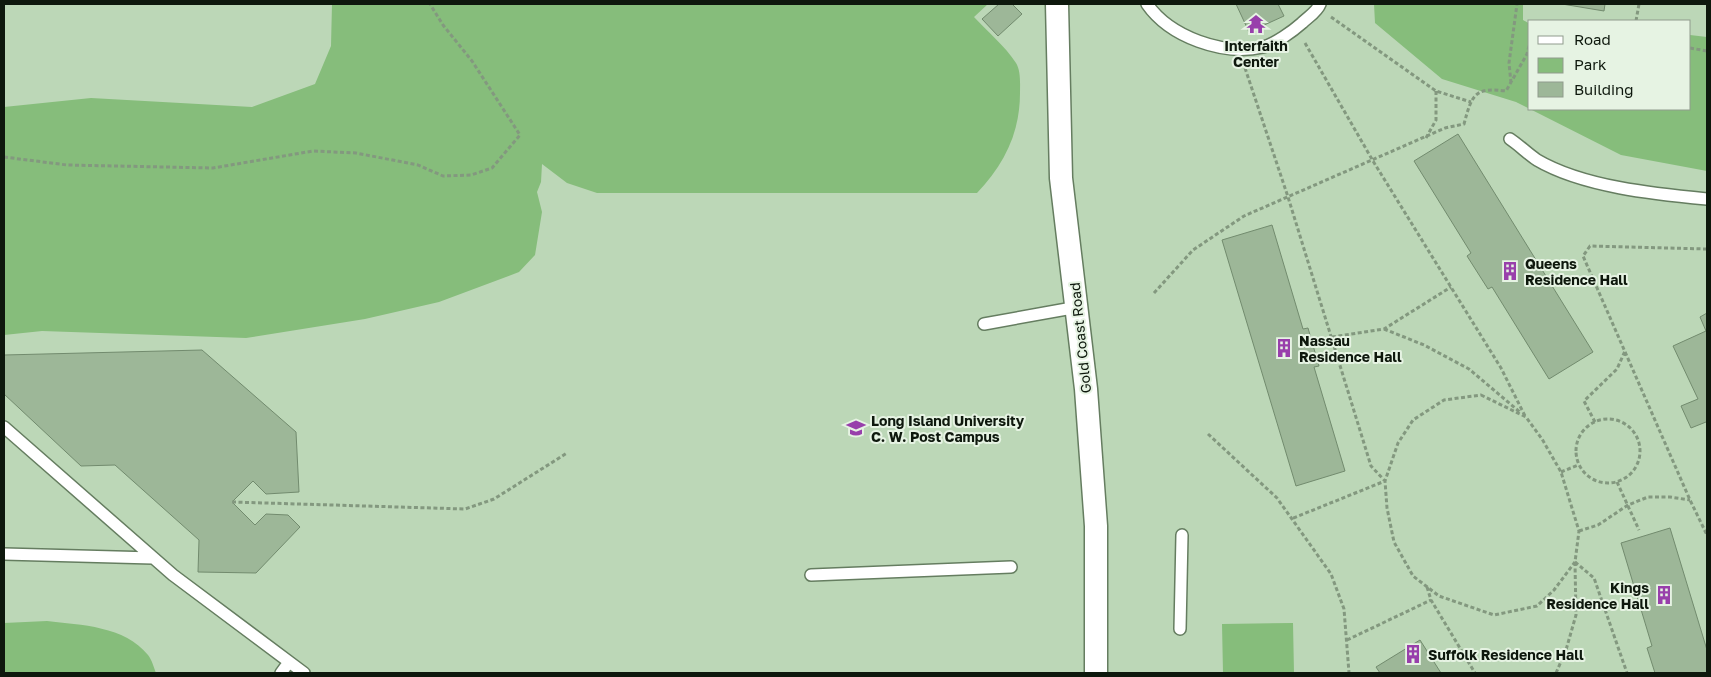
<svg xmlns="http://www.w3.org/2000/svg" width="1711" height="677" font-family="'Golos Text',sans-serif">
  <rect width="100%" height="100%" fill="#bcd7b7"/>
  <path fill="#86bd7b" d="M 332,4 L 988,4 L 974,17 C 987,31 1005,46 1016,63 C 1021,71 1020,84 1020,93 C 1020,133 1004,165 977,193 L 597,193 L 567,183 L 542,164 L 541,182 L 537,192 L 542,212 L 535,255 L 519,272 L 439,302 L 365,319 L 246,338 L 42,331 L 4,335 L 4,107 L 91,98 L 252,107 L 315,84 L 331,46 Z
    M 1374,4 L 1523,4 L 1523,20 L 1530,24 L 1530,109 L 1690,109 L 1690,35 L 1707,37 L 1707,171 L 1621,155 L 1516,102 L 1442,79 L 1375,23 Z
    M 47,621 C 81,625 125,626 148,655 C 152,660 154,668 156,673 L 4,673 L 4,623 Z
    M 1293,623 L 1294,673 L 1223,673 L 1222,624 Z"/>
  <path fill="#9db798" stroke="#728b6e" d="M 999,4 L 1012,4 L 1022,14 L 998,36 L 982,19 Z
    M 1236,4 L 1278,4 L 1284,16 L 1249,32 Z
    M 1562,4 L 1605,4 L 1604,11 Z
    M 1458,134 L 1593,352 L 1549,379 L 1492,287 L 1488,289 L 1467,256 L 1471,253 L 1414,161 Z
    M 1272,225 L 1303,329 L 1308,328 L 1319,366 L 1314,367 L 1345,471 L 1296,486 L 1222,240 Z
    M 1707,313 L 1707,423 L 1706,422 L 1691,428 L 1681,406 L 1698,399 L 1673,346 L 1706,331 L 1700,317 Z
    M 202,350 L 296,432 L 299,492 L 266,494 L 253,481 L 232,502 L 255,525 L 266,514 L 288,515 L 300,527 L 256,573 L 198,572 L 199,540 L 115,465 L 81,466 L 4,394 L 4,355 Z
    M 1670,528 L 1707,650 L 1707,673 L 1655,673 L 1647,648 L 1652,646 L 1621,543 Z
    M 1420,640 L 1441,673 L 1380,673 L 1376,667 Z"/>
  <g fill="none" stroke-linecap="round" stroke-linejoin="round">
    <g stroke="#657d60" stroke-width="14">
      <path id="lane" d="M 1147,4 C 1170,37 1223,56 1263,47 C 1275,44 1293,31 1302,23 C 1308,17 1317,12 1320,4
        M 1510,139 C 1519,145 1528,154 1537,160 C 1583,187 1655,194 1707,199
        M 984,324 L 1078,307
        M 4,427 L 173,575 L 304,673
        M 4,554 L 153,558
        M 811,575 L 1011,567
        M 1180,629 L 1182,535
        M 281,673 L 289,662"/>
    </g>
    <g stroke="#657d60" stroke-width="25">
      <path id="street" d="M 1057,4 L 1061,178 L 1086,389 L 1096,526 L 1096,673"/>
    </g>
    <path stroke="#83987f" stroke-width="3" stroke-dasharray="4 2.5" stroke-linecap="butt" d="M 1331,17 L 1436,91 L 1471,102
      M 1636,21 L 1639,4
      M 1305,43 L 1373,161 L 1501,368 L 1525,416
      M 1690,48 L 1707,51
      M 1245,68 L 1288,197 L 1371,466 L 1385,481 L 1291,519
      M 1511,83 L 1509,63 L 1517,4
      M 1426,138 L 1436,120 L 1436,91
      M 4,157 L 67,165 L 213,168 L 313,151 L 356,153 L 418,165 L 443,176 L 471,175 L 492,168 L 520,135 L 472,61 L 443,25 L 430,4
      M 1707,249 L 1590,246 L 1583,256 L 1690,500 L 1707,535
      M 1154,293 L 1193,250 L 1244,216 L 1445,128 L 1464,124 C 1472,94 1475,87 1506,91 L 1527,54 L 1530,42
      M 1384,329 L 1424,345 L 1469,369 L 1521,413
      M 1332,337 L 1384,329 L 1451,287
      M 1481,395 L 1526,417 L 1542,439 L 1561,472 L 1579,531 L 1575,562 L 1554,590 L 1537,606 L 1494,615 L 1439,596 L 1413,576 L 1394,542 L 1387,508 L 1385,481 L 1398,443 L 1413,420 L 1444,400 Z
      M1576 451a32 32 0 1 1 64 0a32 32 0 1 1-64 0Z
      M 1595,422 L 1584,401 L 1617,369 L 1625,351
      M 1208,434 L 1277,498 L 1331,574 L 1344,609 L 1349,673
      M 1561,472 L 1578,465
      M 1617,482 L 1639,530
      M 232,502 L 465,509 L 494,499 L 567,453
      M 1579,531 L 1598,525 L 1628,505 L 1648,497 L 1670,497 L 1690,500
      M 1575,562 L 1594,578 L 1627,673
      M 1427,587 L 1431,600 L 1475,673
      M 1347,640 L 1431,600
      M 1556,673 L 1566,650 L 1576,615 L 1575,563"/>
    <use href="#lane" stroke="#fff" stroke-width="11"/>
    <use href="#street" stroke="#fff" stroke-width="22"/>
  </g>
  <defs>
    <g id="temple-bare" transform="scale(1.5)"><path d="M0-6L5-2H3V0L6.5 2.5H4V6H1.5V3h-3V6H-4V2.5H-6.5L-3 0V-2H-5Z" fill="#983fab" stroke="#e6f3e3" stroke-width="2.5" paint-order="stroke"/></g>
    <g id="building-bare" transform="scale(1.5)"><path d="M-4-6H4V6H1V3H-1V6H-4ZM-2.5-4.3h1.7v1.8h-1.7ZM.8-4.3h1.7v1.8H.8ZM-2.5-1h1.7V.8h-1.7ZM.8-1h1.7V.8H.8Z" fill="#983fab" stroke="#e6f3e3" stroke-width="2.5" paint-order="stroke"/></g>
    <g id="university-bare" transform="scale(1.5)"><path d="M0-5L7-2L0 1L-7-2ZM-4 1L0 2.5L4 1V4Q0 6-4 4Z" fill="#983fab" stroke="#e6f3e3" stroke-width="2.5" paint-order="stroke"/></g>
  </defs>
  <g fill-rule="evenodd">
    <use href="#temple-bare" x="1256" y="24"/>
    <use href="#building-bare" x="1510" y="271"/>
    <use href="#building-bare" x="1284" y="348"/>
    <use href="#university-bare" x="856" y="428"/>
    <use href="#building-bare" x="1664" y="595"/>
    <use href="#building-bare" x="1413" y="654"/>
  </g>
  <g text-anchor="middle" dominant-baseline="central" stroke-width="4" stroke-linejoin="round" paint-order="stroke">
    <g font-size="14" font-weight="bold" fill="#0e180d" stroke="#e6f3e3" text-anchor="start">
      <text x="1256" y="45" text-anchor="middle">Interfaith<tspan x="1256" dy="16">Center</tspan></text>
      <text x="1525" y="263">Queens<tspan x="1525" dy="16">Residence Hall</tspan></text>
      <text x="1299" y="340">Nassau<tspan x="1299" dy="16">Residence Hall</tspan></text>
      <text x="871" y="420">Long Island University<tspan x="871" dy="16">C. W. Post Campus</tspan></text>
      <text x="1649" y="587" text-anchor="end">Kings<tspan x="1649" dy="16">Residence Hall</tspan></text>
      <text x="1428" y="654">Suffolk Residence Hall</text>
    </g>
    <g font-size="14" fill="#0e180d" stroke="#e6f3e3">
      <text transform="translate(1080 338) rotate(-96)">Gold Coast Road</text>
    </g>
  </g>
  <rect width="1711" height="677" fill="none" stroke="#0e180d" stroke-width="10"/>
  <rect x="1528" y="20" width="162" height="90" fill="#e6f3e3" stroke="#909b8d"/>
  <rect x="1538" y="36" width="25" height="8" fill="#ffffff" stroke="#909b8d"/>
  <text x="1574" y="45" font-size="15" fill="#0e180d">Road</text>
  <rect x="1538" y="58" width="25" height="15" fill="#86bd7b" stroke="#909b8d"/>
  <text x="1574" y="70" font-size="15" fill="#0e180d">Park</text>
  <rect x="1538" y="82" width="25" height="15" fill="#9db798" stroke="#909b8d"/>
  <text x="1574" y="95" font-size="15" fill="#0e180d">Building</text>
</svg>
